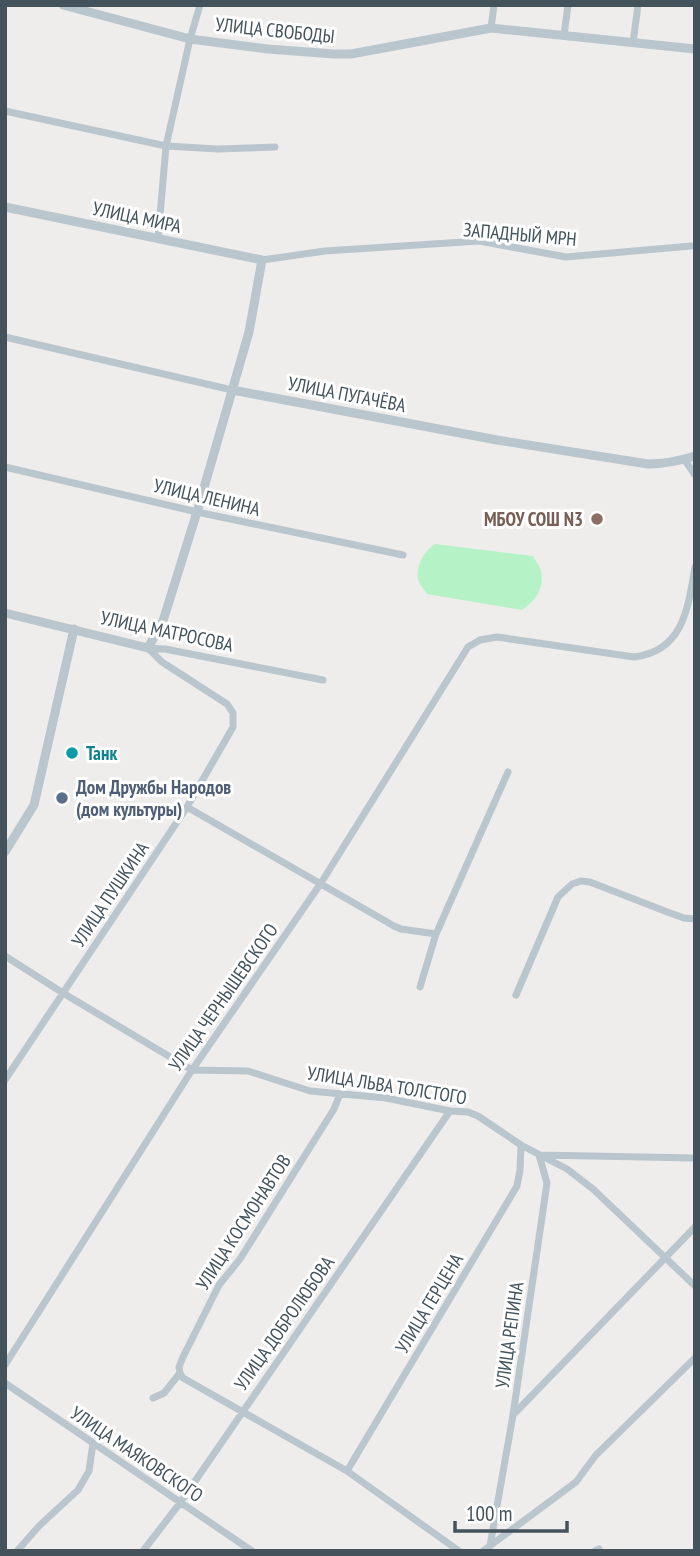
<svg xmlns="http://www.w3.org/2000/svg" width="700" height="1556" font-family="'PT Sans Narrow',sans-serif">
  <rect width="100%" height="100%" fill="#efecec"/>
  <path fill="#b5f3c7" d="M 435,544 L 533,556 C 535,560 540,566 541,571 C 545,588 535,601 522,610 L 427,594 C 424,589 419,584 418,579 C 416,565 424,551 435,544 Z"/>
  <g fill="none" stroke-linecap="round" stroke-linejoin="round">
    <path stroke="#b9c6cd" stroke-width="7" d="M 491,28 L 494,5
      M 564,35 L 568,5
      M 633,43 L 638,5
      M 5,111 L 166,146 L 218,149 L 275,147
      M 158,239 L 166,146 L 190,39 L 200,5
      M 262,260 L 325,251 L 479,241 L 566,257 L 691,246
      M 5,337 L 232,390
      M 684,459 L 695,475
      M 5,467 L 197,512 L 403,555
      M 148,648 L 165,649 L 323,680
      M 187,807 L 394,926 L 401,929 L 436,934
      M 5,956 L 63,993 L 192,1070 L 248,1071 L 310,1091 L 386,1098 L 450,1111 L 468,1112 L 478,1116 L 521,1145 L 567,1169 L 593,1189 L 695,1286
      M 420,987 L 436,934 L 508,772
      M 516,995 L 558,897 L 572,884 L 581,881 L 590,882 L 670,913 L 684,918 L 695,919
      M 5,1080 L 187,807 L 233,727 L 233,713 L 227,704 L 162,662 L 148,648
      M 5,1365 L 192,1070 L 321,883 L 468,647 L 480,640 L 497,637 L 634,657 C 684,651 688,607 695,567
      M 180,1373 L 183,1378 L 347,1471 L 459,1551
      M 5,1383 L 252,1551
      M 153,1398 L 164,1393 L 180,1373 L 179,1367 L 183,1357 L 219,1285 L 240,1259 L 334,1109 L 340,1094
      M 513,1415 L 695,1227
      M 347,1471 L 517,1186 L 520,1170 L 521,1145
      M 490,1546 L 513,1415 L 547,1183 L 539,1155 L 695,1158
      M 17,1551 L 40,1525 L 78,1490 L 89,1471 L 93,1443
      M 143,1551 L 180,1503 L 450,1111
      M 483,1551 L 576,1482 L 596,1455 L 695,1358
      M 595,1551 L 599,1549"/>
    <path stroke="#b9c6cd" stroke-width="9" d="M 63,5 L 190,39 L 268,49 L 334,54 L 351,54 L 491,28 L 695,49
      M 5,207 L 262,260 L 249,332 L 197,512 L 163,621 L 148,648 L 5,613
      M 232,390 L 497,440 L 648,464 C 665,464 679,461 695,456
      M 5,852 L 34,805 L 74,629"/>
  </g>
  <circle fill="#8d6e63" stroke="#fff" stroke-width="2.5" cx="597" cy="519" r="7"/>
  <circle fill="#0f9aa8" stroke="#fff" stroke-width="2.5" cx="72" cy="753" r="7"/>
  <circle fill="#5c6f8a" stroke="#fff" stroke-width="2.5" cx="62" cy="798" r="7"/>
  <g text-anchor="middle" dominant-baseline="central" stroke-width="6" stroke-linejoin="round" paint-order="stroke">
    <g font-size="19" fill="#43525b" stroke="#fff">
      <text transform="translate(275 30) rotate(6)">УЛИЦА СВОБОДЫ</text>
      <text transform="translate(137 217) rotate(12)">УЛИЦА МИРА</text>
      <text transform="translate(520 234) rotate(5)">ЗАПАДНЫЙ МРН</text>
      <text transform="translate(347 394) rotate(11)">УЛИЦА ПУГАЧЁВА</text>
      <text transform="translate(207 497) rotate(13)">УЛИЦА ЛЕНИНА</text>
      <text transform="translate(167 631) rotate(12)">УЛИЦА МАТРОСОВА</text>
      <text transform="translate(110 894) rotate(-56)">УЛИЦА ПУШКИНА</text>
      <text transform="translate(223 997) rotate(-55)">УЛИЦА ЧЕРНЫШЕВСКОГО</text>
      <text transform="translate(387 1085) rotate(9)">УЛИЦА ЛЬВА ТОЛСТОГО</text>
      <text transform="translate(243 1222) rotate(-57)">УЛИЦА КОСМОНАВТОВ</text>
      <text transform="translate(429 1303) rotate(-59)">УЛИЦА ГЕРЦЕНА</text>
      <text transform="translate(284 1323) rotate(-55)">УЛИЦА ДОБРОЛЮБОВА</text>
      <text transform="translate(509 1335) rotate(-82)">УЛИЦА РЕПИНА</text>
      <text transform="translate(137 1454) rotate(34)">УЛИЦА МАЯКОВСКОГО</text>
    </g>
    <g font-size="19" font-weight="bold" fill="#785e54" stroke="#fff" text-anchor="end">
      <text x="583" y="519">МБОУ СОШ N3</text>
    </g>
    <g font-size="19" font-weight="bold" fill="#0d838f" stroke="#fff" text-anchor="start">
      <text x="86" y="753">Танк</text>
    </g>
    <g font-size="19" font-weight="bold" fill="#4e5e75" stroke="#fff" text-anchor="start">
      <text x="76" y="787">Дом Дружбы Народов<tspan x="76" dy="22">(дом культуры)</tspan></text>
    </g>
  </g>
  <rect width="700" height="1556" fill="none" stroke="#43525b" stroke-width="14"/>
  <path d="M455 1521v10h112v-10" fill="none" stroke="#43525b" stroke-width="3.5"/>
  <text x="466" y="1521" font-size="21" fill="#43525b" stroke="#ffffff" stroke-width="5" paint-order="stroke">100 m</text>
</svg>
